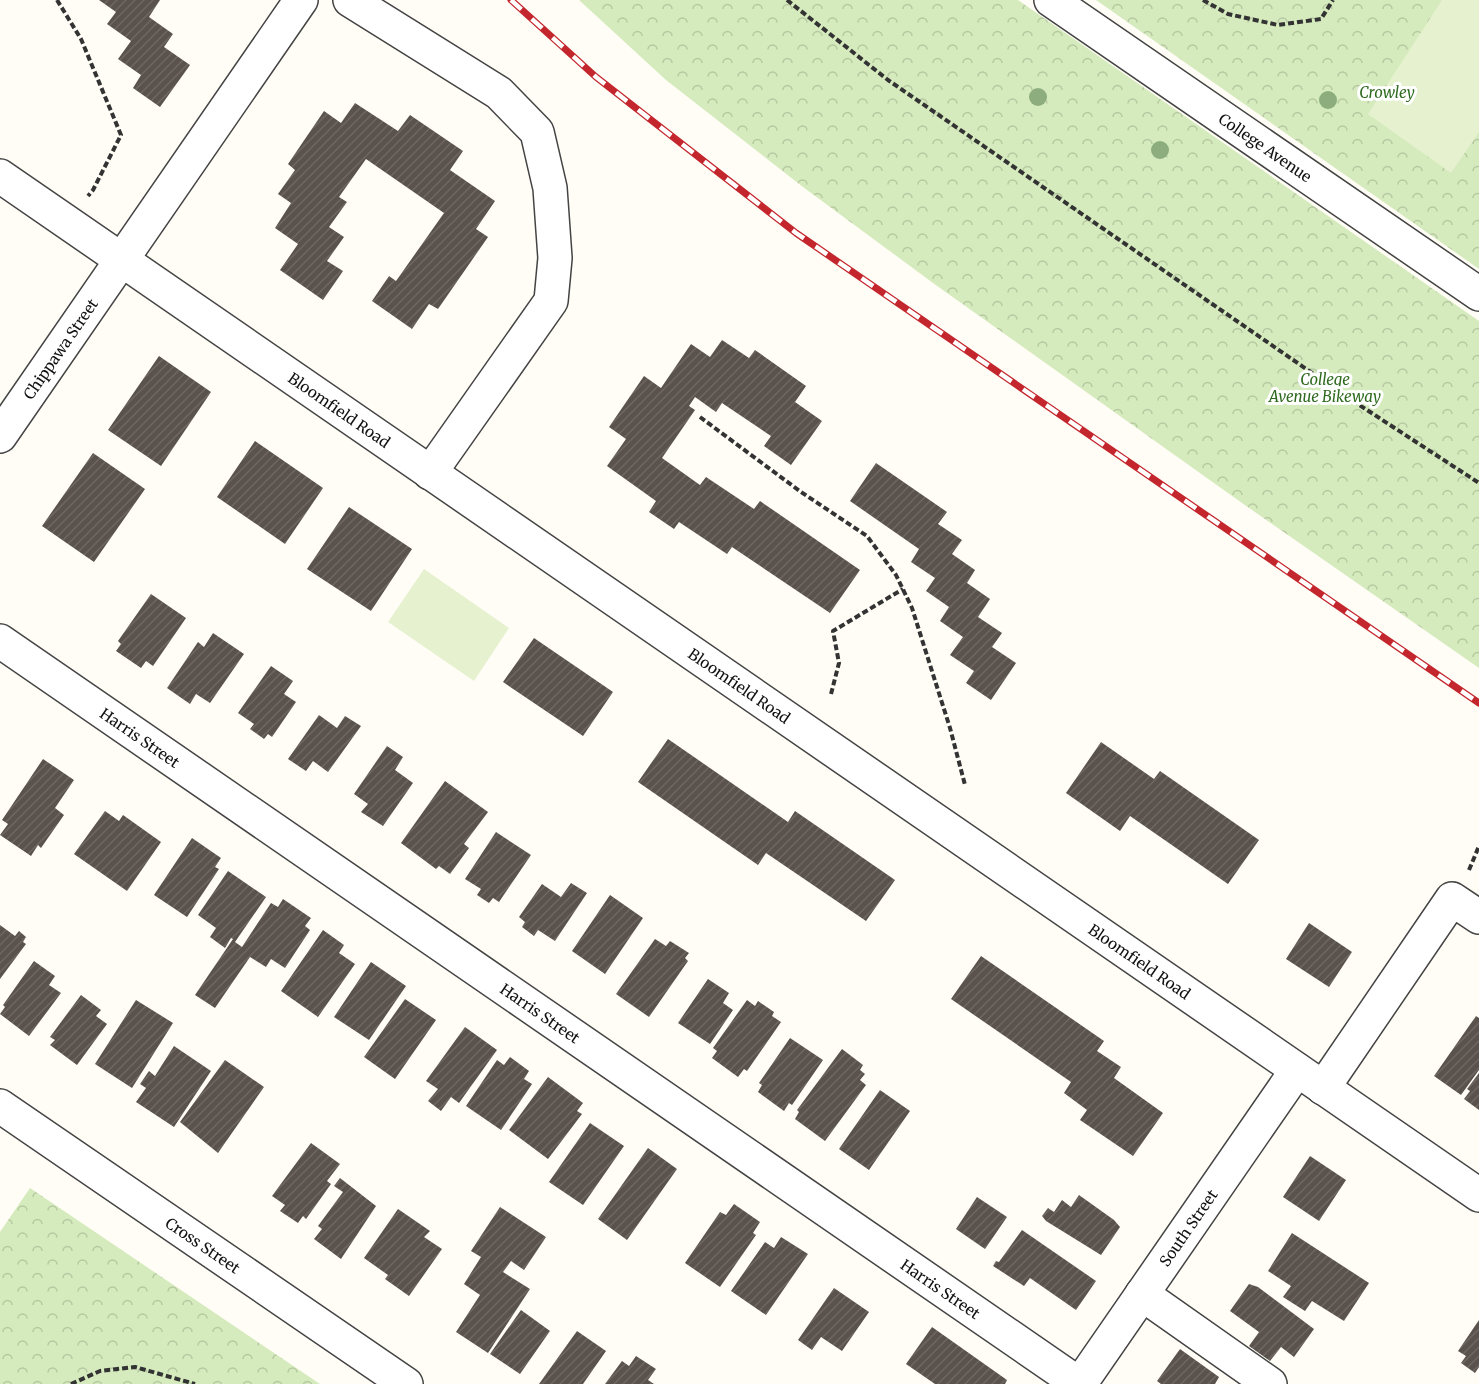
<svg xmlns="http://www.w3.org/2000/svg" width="1479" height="1384" font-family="Merriweather,serif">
  <defs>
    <pattern id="park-crowns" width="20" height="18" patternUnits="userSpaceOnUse" patternTransform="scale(1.5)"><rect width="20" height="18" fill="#d5ebbd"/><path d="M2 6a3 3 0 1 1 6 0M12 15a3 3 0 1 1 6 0" fill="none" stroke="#b6c8a1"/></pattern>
    <pattern id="building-hatch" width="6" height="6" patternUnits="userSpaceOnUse" patternTransform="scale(1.5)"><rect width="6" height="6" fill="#5a524d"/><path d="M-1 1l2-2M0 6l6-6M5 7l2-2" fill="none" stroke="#6d6662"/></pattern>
  </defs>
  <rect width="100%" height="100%" fill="#fffdf5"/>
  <path fill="url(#park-crowns)" d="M 579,0 L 1018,0 L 1479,321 L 1479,668 L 1242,503 L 933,283 L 803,187 L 666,80 Z
    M 1096,0 L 1479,0 L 1479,269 Z
    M 30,1188 L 320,1384 L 0,1384 L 0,1232 Z"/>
  <path fill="#e6f2cf" d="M 1442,0 L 1479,0 L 1479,132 L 1451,173 L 1368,114 Z
    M 424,569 L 509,628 L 474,681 L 388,622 Z"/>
  <path fill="url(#building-hatch)" d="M 99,0 L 160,0 L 149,17 L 173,34 L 164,47 L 190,65 L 160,107 L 133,88 L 141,75 L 118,59 L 131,41 L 107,24 L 116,12 Z
    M 355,103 L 398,131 L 410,115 L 463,151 L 450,170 L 495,201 L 476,229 L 488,237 L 438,309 L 429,304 L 412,329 L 372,301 L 389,276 L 396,281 L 444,213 L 366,159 L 339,197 L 347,202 L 329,227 L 344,237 L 327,261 L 343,271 L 323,300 L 280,270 L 298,244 L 275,228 L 291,203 L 278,194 L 295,170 L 288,164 L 324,111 L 341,123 Z
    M 722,340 L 749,358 L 755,350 L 806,386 L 795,402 L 822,421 L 791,465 L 764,446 L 771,436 L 722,403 L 716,412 L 695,397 L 689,406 L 695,410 L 662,458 L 700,485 L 706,477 L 754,509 L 760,501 L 860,570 L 830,613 L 732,547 L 727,554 L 679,522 L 674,529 L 649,512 L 656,501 L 607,466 L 626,439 L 609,427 L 644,376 L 661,388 L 691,344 L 710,357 Z
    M 159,356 L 211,392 L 161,466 L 108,430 Z
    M 255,441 L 323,488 L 285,544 L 217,497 Z
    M 93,453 L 145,489 L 94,562 L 42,526 Z
    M 876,463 L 947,512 L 938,524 L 962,540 L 952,554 L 975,570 L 967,583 L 990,599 L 978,617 L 1002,633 L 992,647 L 1016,663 L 991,700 L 966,683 L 974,671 L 950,655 L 963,637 L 940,621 L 949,607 L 926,591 L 935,578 L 911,562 L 919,549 L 850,501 Z
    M 349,507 L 412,549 L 371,611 L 307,569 Z
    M 151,594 L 186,618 L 153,666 L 146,661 L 141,668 L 116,651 L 121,644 L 118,641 Z
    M 213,633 L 244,654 L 210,703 L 196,694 L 190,704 L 167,688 L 198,642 L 204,647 Z
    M 534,638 L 613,692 L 583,736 L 503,682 Z
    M 271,666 L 293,681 L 284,694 L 296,702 L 272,737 L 268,734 L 264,739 L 250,729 L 254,724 L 238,713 Z
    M 319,715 L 337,728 L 345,716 L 361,726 L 328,772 L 313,761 L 306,771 L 288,759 Z
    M 668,739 L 788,822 L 795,811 L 895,880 L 866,921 L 766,853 L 758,865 L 638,782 Z
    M 1101,742 L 1154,779 L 1160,771 L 1259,840 L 1228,884 L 1130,816 L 1120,831 L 1066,793 Z
    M 387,746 L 403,757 L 395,770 L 413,783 L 383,826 L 361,812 L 368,804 L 354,794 Z
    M 43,759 L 74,780 L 55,808 L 64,815 L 41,848 L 38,845 L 31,856 L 0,835 L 8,824 L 2,820 Z
    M 445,781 L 488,812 L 464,844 L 469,848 L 450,874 L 439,866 L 436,869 L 401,843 Z
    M 105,811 L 119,821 L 123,815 L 161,842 L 127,891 L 74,854 Z
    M 496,832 L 531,855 L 499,902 L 493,898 L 489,903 L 477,895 L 481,889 L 465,879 Z
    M 192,838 L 221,858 L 215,867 L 219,869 L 187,917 L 154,895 Z
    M 228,871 L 266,897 L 235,942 L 242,947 L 271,903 L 278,907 L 283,899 L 311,918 L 305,926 L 310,930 L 285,968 L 271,959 L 266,967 L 250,957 L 215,1008 L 195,995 L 233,939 L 231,938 L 225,948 L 210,937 L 216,928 L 198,915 Z
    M 571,883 L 587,893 L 555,941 L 538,930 L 534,936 L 522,927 L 525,922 L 519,917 L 542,884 L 561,897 Z
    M 610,895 L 643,918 L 605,974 L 572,951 Z
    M 1309,923 L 1352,952 L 1329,987 L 1286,959 Z
    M 0,925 L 15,936 L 19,931 L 26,937 L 23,942 L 26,944 L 0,979 Z
    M 323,930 L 344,945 L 339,953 L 355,964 L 318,1017 L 281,991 Z
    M 655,939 L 666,946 L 670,941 L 689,953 L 685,958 L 688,961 L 649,1017 L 616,994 Z
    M 981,956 L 1104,1041 L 1097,1051 L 1121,1067 L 1114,1078 L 1163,1113 L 1133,1156 L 1080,1120 L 1087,1110 L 1064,1093 L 1071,1082 L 951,999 Z
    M 34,961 L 55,976 L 49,985 L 61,993 L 29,1036 L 0,1014 L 5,1007 L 3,1005 Z
    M 371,962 L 406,986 L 369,1040 L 334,1017 Z
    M 708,979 L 729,993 L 723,1003 L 733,1010 L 710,1044 L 678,1023 Z
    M 81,995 L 101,1010 L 96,1016 L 107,1024 L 77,1065 L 50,1045 L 55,1040 L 50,1037 Z
    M 405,999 L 436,1020 L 395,1079 L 364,1057 Z
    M 136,1000 L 173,1023 L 132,1088 L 95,1064 Z
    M 747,1000 L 755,1006 L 758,1001 L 774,1012 L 772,1016 L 781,1022 L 747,1071 L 744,1069 L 738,1077 L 712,1058 L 717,1051 L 713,1048 Z
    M 1476,1016 L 1479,1018 L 1479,1070 L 1461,1095 L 1434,1076 Z
    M 465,1027 L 497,1050 L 459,1103 L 451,1097 L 441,1111 L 428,1101 L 438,1089 L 426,1081 Z
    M 790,1038 L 823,1060 L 792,1105 L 789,1103 L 784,1111 L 758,1092 L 762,1085 L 759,1083 Z
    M 174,1046 L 211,1071 L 174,1127 L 136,1102 L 146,1088 L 140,1084 L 149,1071 L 155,1076 Z
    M 842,1049 L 863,1065 L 860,1070 L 865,1074 L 860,1080 L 866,1085 L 825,1141 L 795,1119 L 799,1112 L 797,1110 Z
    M 510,1057 L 529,1071 L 524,1079 L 532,1084 L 501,1130 L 466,1106 L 497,1060 L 504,1065 Z
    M 225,1060 L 264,1087 L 218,1153 L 180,1122 Z
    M 1479,1073 L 1479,1110 L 1464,1099 L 1470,1091 L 1467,1089 Z
    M 548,1077 L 583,1103 L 577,1111 L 582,1114 L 548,1159 L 509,1130 Z
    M 880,1090 L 910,1111 L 869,1170 L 839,1149 Z
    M 590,1123 L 624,1146 L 583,1205 L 549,1182 Z
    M 311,1143 L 340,1164 L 327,1181 L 331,1184 L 306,1219 L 303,1216 L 298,1223 L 280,1211 L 285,1205 L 272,1196 Z
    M 648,1148 L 677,1169 L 627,1240 L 598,1219 Z
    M 1310,1156 L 1346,1180 L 1319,1221 L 1283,1197 Z
    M 340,1178 L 376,1206 L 341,1259 L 314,1239 L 322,1229 L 318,1226 L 343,1192 L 334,1186 Z
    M 1079,1195 L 1114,1220 L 1120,1227 L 1101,1255 L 1046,1221 L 1042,1216 L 1048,1208 L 1054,1212 L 1062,1200 L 1071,1207 Z
    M 977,1197 L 1007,1217 L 985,1249 L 956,1229 Z
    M 734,1204 L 760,1222 L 753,1233 L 756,1235 L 720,1287 L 685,1263 L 720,1212 L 726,1215 Z
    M 500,1207 L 546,1237 L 524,1270 L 511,1261 L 503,1272 L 530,1289 L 488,1353 L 456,1332 L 480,1295 L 464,1284 L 481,1257 L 471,1251 Z
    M 398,1209 L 430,1231 L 424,1237 L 442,1249 L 409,1296 L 385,1279 L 388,1275 L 364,1258 Z
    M 1022,1230 L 1096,1281 L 1076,1310 L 1030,1278 L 1024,1286 L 993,1266 L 996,1261 L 999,1262 Z
    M 1292,1233 L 1369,1283 L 1344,1321 L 1312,1301 L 1305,1311 L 1283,1297 L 1291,1286 L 1268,1271 Z
    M 781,1237 L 808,1254 L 766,1315 L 731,1291 L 765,1242 L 774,1248 Z
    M 1249,1284 L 1258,1287 L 1314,1329 L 1294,1357 L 1281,1347 L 1270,1361 L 1249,1346 L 1259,1332 L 1230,1311 Z
    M 834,1288 L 869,1312 L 842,1351 L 821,1337 L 812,1350 L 798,1340 Z
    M 521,1310 L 550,1331 L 520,1374 L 490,1354 Z
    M 1479,1320 L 1479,1367 L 1475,1373 L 1461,1363 L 1466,1356 L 1458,1351 Z
    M 932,1327 L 1007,1380 L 1005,1384 L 935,1384 L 906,1364 Z
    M 577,1331 L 606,1351 L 583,1384 L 539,1384 Z
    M 1180,1349 L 1219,1377 L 1215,1384 L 1161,1384 L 1157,1381 Z
    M 636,1356 L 656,1369 L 648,1380 L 654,1384 L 605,1384 L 622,1361 L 629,1366 Z"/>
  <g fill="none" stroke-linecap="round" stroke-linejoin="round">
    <g stroke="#444" stroke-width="36">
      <g id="minor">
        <path d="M 350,0 L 499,93 L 537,132 L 550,188 L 555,258 L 551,301 L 430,473"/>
        <path id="s1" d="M 1051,0 L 1479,294"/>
        <path id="s2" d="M 0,176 L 1479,1195"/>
        <path id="s3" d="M 0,436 L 301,0"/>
        <path id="s4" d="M 0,641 L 1079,1384"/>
        <path d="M 1323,1088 L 1452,899 L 1479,917"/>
        <path id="s5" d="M 0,1106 L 406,1384"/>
        <path d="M 1142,1294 L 1270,1384"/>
        <path id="s6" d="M 1080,1384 L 1297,1070"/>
      </g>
    </g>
    <path stroke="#333" stroke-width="4" stroke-dasharray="6 3" stroke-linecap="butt" d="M 57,0 L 81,39 L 121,135 L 93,190 L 88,196
      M 787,0 L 888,80 L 1341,393 L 1479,483
      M 1203,0 L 1228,14 L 1278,25 L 1321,19 L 1333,0
      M 700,417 L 801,492 L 867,536 L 896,575 L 912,608 L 950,728 L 965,785
      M 831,694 L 839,663 L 833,631 L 903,589
      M 1469,870 L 1479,846
      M 71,1384 L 100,1371 L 135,1367 L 195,1384"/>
    <use href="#minor" stroke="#fff" stroke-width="33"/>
    <g stroke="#c4262e" stroke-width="7">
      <path id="rail" d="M 511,0 L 596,77 L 796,233 L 1479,703"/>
    </g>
    <use href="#rail" stroke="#fff" stroke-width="4.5" stroke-dasharray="14" stroke-linecap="butt"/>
  </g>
  <g fill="#8dad7f">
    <circle cx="1038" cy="97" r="9"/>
    <circle cx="1328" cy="100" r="9"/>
    <circle cx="1160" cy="150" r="9"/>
  </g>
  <g text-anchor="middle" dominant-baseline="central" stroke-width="6" stroke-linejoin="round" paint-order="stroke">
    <g font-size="15" font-style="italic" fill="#2f6b1f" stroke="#fff">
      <text x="1387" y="92">Crowley</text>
      <text x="1325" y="379">College<tspan x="1325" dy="17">Avenue Bikeway</tspan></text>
    </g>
    <g font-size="15" fill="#111" stroke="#fff">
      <text stroke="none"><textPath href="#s1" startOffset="260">College Avenue</textPath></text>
      <text stroke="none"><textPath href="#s3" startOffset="106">Chippawa Street</textPath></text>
      <text stroke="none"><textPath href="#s2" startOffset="412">Bloomfield Road</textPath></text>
      <text stroke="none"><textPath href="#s2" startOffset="898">Bloomfield Road</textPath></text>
      <text stroke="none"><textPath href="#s4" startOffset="170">Harris Street</textPath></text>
      <text stroke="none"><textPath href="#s2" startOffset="1384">Bloomfield Road</textPath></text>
      <text stroke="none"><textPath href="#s4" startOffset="656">Harris Street</textPath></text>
      <text stroke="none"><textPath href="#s6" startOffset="190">South Street</textPath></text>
      <text stroke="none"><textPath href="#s5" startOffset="246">Cross Street</textPath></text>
      <text stroke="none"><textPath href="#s4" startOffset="1142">Harris Street</textPath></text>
    </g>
  </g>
</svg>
